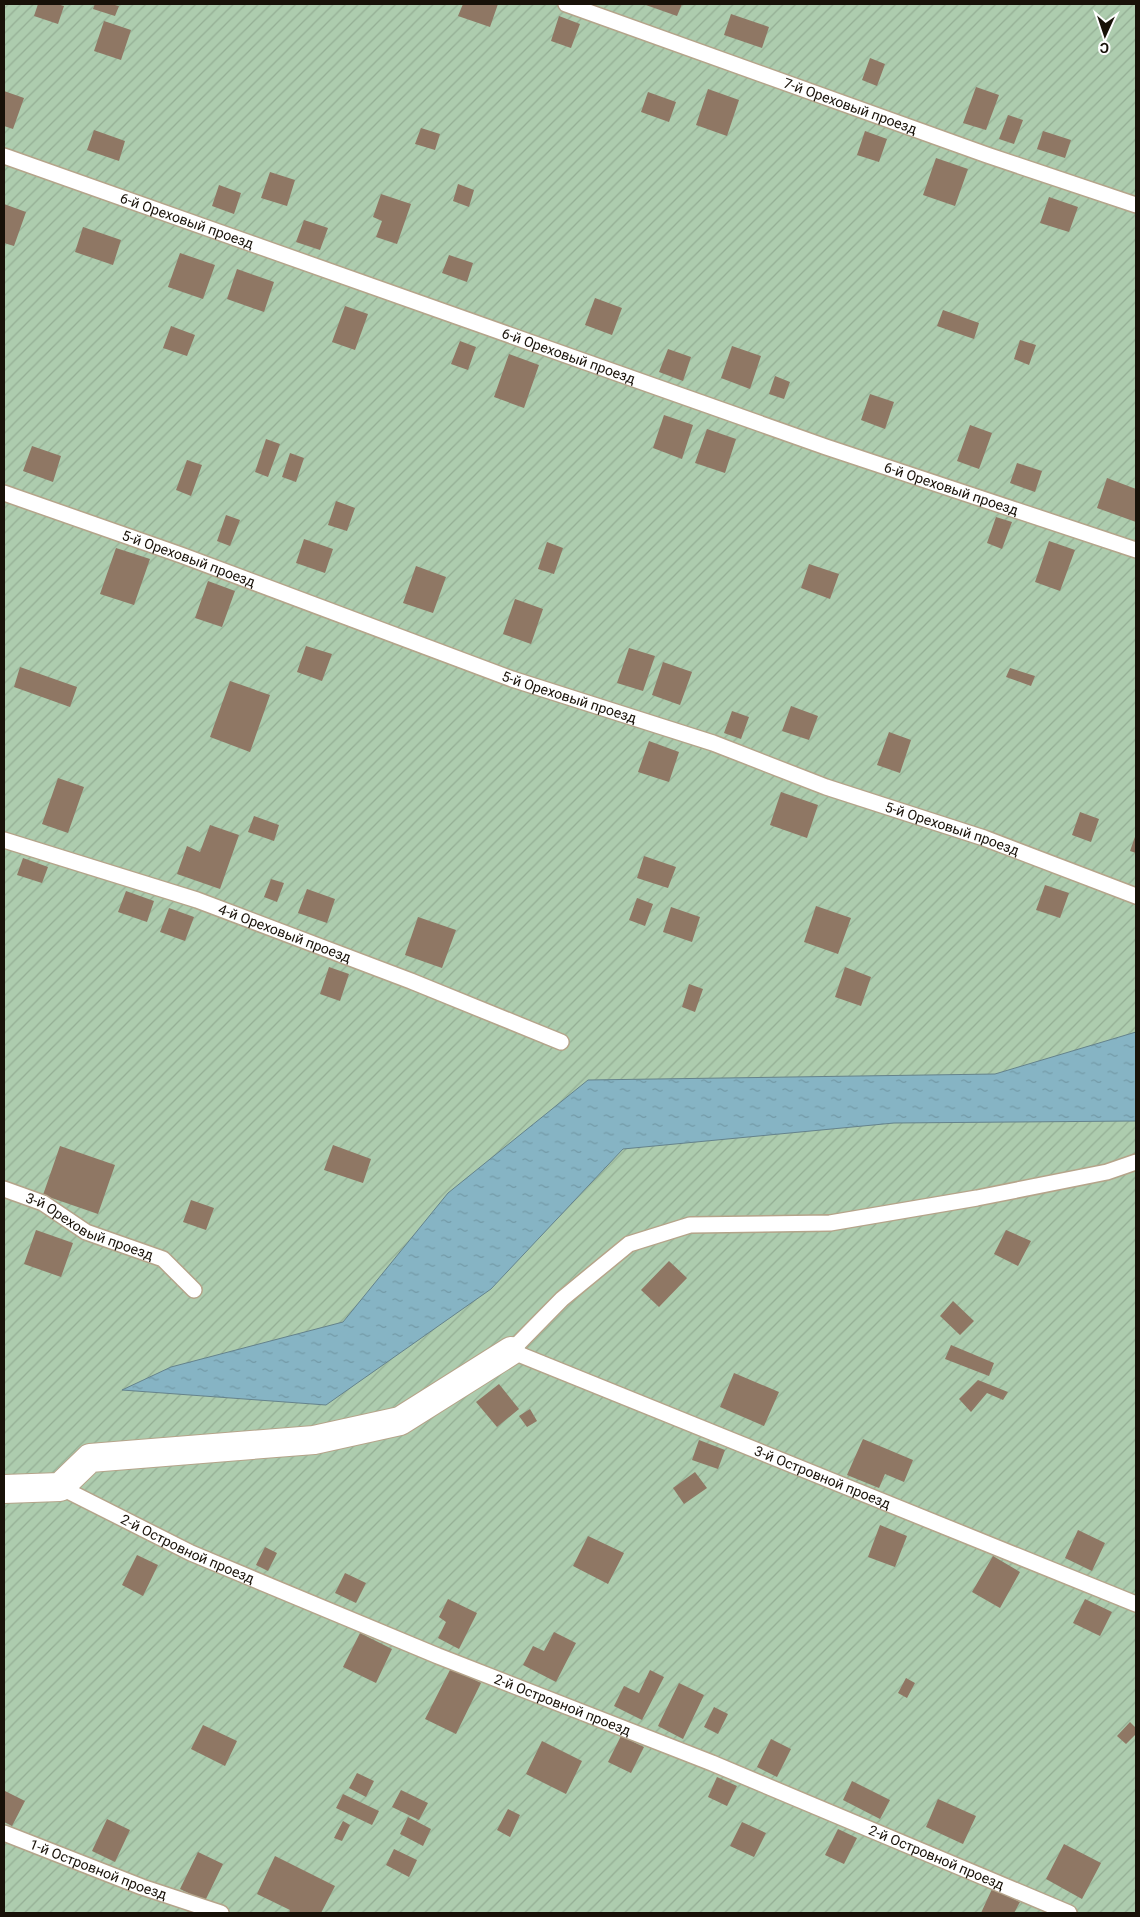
<svg xmlns="http://www.w3.org/2000/svg" width="1140" height="1917" font-family="Roboto,sans-serif">
  <defs>
    <pattern id="garden-furrows" width="10" height="10" patternUnits="userSpaceOnUse" patternTransform="scale(1.25)"><rect width="10" height="10" fill="#adccae"/><path d="M-1 1l2-2M0 10L10 0M9 11l2-2" fill="none" stroke="#94ae94"/></pattern>
    <pattern id="water-ripples" width="26" height="14" patternUnits="userSpaceOnUse" patternTransform="scale(1.25)"><rect width="26" height="14" fill="#86b4c4"/><path d="M2 4q2-2 4 0t4 0M15 11q2-2 4 0t4 0" fill="none" stroke="#739aa7"/></pattern>
  </defs>
  <rect width="100%" height="100%" fill="#fef3e2"/>
  <path fill="url(#garden-furrows)" d="M 4,4 L 1136,4 L 1136,1913 L 4,1913 Z"/>
  <path fill="url(#water-ripples)" stroke="#65838c" d="M 1136,1032 L 1136,1121 L 894,1123 L 623,1149 L 491,1289 L 326,1405 L 122,1390 L 171,1367 L 343,1322 L 448,1193 L 588,1080 L 995,1074 Z"/>
  <path fill="#8f7764" d="M 38,4 L 57,4 L 64,6 L 58,24 L 34,16 Z
    M 95,4 L 111,4 L 119,6 L 115,16 L 93,9 Z
    M 463,4 L 498,4 L 490,27 L 458,16 Z
    M 643,4 L 682,4 L 677,16 Z
    M 731,14 L 769,27 L 762,48 L 724,35 Z
    M 559,16 L 580,24 L 571,48 L 551,41 Z
    M 104,21 L 131,30 L 121,60 L 94,51 Z
    M 870,58 L 885,64 L 877,86 L 862,80 Z
    M 976,87 L 999,95 L 986,130 L 963,123 Z
    M 708,89 L 739,100 L 727,136 L 696,125 Z
    M 4,91 L 24,98 L 13,129 L 4,126 Z
    M 648,92 L 676,102 L 669,122 L 641,112 Z
    M 1008,115 L 1023,120 L 1014,144 L 999,139 Z
    M 421,128 L 440,134 L 435,150 L 415,144 Z
    M 94,130 L 125,141 L 119,161 L 87,150 Z
    M 865,131 L 887,139 L 879,162 L 857,155 Z
    M 1043,131 L 1071,140 L 1065,158 L 1037,149 Z
    M 936,158 L 968,169 L 955,206 L 923,195 Z
    M 270,172 L 295,180 L 287,206 L 261,198 Z
    M 458,184 L 474,190 L 469,207 L 453,201 Z
    M 219,185 L 241,193 L 234,214 L 212,206 Z
    M 381,194 L 411,204 L 397,244 L 376,237 L 382,221 L 373,217 Z
    M 1049,197 L 1078,207 L 1069,232 L 1040,223 Z
    M 4,204 L 26,212 L 14,246 L 4,243 Z
    M 304,220 L 328,228 L 320,250 L 296,242 Z
    M 83,227 L 121,240 L 113,265 L 75,252 Z
    M 180,253 L 215,265 L 203,299 L 168,287 Z
    M 449,255 L 473,263 L 467,282 L 442,273 Z
    M 237,269 L 274,282 L 264,312 L 227,299 Z
    M 595,298 L 622,308 L 612,335 L 585,325 Z
    M 345,306 L 368,314 L 355,350 L 332,342 Z
    M 943,310 L 979,323 L 974,339 L 937,326 Z
    M 171,326 L 195,335 L 187,356 L 163,348 Z
    M 1020,340 L 1036,345 L 1029,365 L 1014,359 Z
    M 460,341 L 476,347 L 468,370 L 451,364 Z
    M 732,346 L 761,356 L 750,389 L 721,378 Z
    M 668,349 L 691,357 L 683,381 L 659,372 Z
    M 509,354 L 539,365 L 524,408 L 494,397 Z
    M 775,376 L 790,382 L 784,399 L 769,394 Z
    M 870,394 L 894,402 L 885,429 L 861,420 Z
    M 664,415 L 693,425 L 682,459 L 653,448 Z
    M 970,425 L 992,433 L 979,469 L 957,461 Z
    M 707,429 L 736,439 L 725,473 L 695,463 Z
    M 266,439 L 280,444 L 268,477 L 255,472 Z
    M 32,446 L 61,456 L 53,482 L 23,471 Z
    M 290,453 L 304,458 L 296,482 L 282,477 Z
    M 187,460 L 202,465 L 191,496 L 176,490 Z
    M 1017,463 L 1042,471 L 1035,492 L 1010,483 Z
    M 1107,478 L 1136,489 L 1136,522 L 1097,508 Z
    M 336,501 L 355,508 L 347,531 L 328,525 Z
    M 226,515 L 240,520 L 230,546 L 217,541 Z
    M 996,517 L 1012,522 L 1002,549 L 987,543 Z
    M 304,539 L 333,549 L 325,573 L 296,563 Z
    M 1049,541 L 1075,550 L 1060,591 L 1035,582 Z
    M 547,542 L 563,548 L 554,574 L 538,569 Z
    M 116,548 L 150,559 L 134,605 L 100,594 Z
    M 809,564 L 839,574 L 830,599 L 801,588 Z
    M 416,566 L 446,577 L 433,613 L 403,603 Z
    M 208,581 L 235,591 L 222,627 L 195,618 Z
    M 515,599 L 543,609 L 531,644 L 503,634 Z
    M 306,646 L 332,654 L 322,681 L 297,672 Z
    M 629,648 L 655,656 L 643,691 L 617,683 Z
    M 663,662 L 692,672 L 680,705 L 652,695 Z
    M 20,667 L 77,687 L 70,707 L 14,687 Z
    M 1010,668 L 1035,676 L 1031,686 L 1006,677 Z
    M 230,681 L 270,695 L 250,752 L 210,737 Z
    M 791,706 L 818,716 L 809,740 L 782,731 Z
    M 732,711 L 749,717 L 741,739 L 724,733 Z
    M 889,732 L 911,740 L 900,773 L 877,765 Z
    M 649,741 L 679,752 L 669,782 L 638,772 Z
    M 58,778 L 84,787 L 68,833 L 42,824 Z
    M 781,792 L 818,805 L 807,838 L 770,825 Z
    M 1080,812 L 1099,819 L 1091,842 L 1072,835 Z
    M 254,816 L 279,825 L 274,841 L 248,832 Z
    M 210,825 L 239,835 L 220,889 L 177,874 L 187,846 L 200,852 Z
    M 1136,834 L 1136,853 L 1130,851 Z
    M 644,856 L 676,867 L 668,888 L 637,878 Z
    M 23,858 L 48,867 L 42,883 L 17,875 Z
    M 271,879 L 284,883 L 277,902 L 264,897 Z
    M 1045,885 L 1069,893 L 1060,918 L 1036,910 Z
    M 307,889 L 335,899 L 327,923 L 298,913 Z
    M 126,891 L 154,901 L 147,922 L 118,912 Z
    M 637,898 L 653,904 L 645,926 L 629,920 Z
    M 816,906 L 851,918 L 838,954 L 804,942 Z
    M 671,907 L 700,917 L 692,942 L 663,932 Z
    M 169,908 L 194,917 L 185,941 L 160,932 Z
    M 418,917 L 456,930 L 442,968 L 405,955 Z
    M 329,967 L 349,974 L 340,1001 L 320,994 Z
    M 845,967 L 871,977 L 861,1006 L 835,997 Z
    M 689,984 L 703,989 L 695,1012 L 682,1007 Z
    M 333,1145 L 371,1159 L 363,1183 L 324,1170 Z
    M 60,1146 L 115,1165 L 98,1214 L 43,1195 Z
    M 191,1200 L 214,1208 L 206,1230 L 183,1222 Z
    M 36,1230 L 73,1243 L 61,1277 L 24,1264 Z
    M 1006,1230 L 1031,1241 L 1018,1266 L 994,1254 Z
    M 669,1261 L 687,1278 L 659,1307 L 641,1290 Z
    M 953,1301 L 974,1321 L 960,1335 L 940,1316 Z
    M 951,1345 L 994,1363 L 989,1376 L 945,1359 Z
    M 734,1373 L 779,1392 L 764,1426 L 720,1407 Z
    M 978,1380 L 1008,1392 L 1003,1400 L 987,1393 L 971,1412 L 959,1399 Z
    M 499,1384 L 519,1409 L 497,1427 L 476,1402 Z
    M 530,1409 L 537,1421 L 527,1427 L 519,1416 Z
    M 863,1439 L 913,1460 L 904,1482 L 885,1474 L 879,1488 L 847,1475 Z
    M 699,1440 L 725,1450 L 718,1469 L 692,1460 Z
    M 695,1472 L 707,1488 L 684,1504 L 673,1488 Z
    M 880,1525 L 907,1536 L 895,1567 L 868,1557 Z
    M 1078,1530 L 1105,1543 L 1092,1571 L 1065,1558 Z
    M 588,1536 L 624,1553 L 608,1584 L 573,1566 Z
    M 265,1547 L 277,1553 L 268,1571 L 256,1565 Z
    M 137,1555 L 158,1565 L 143,1596 L 122,1585 Z
    M 993,1556 L 1020,1572 L 1000,1608 L 972,1592 Z
    M 345,1573 L 366,1583 L 356,1603 L 335,1593 Z
    M 448,1599 L 477,1613 L 459,1649 L 438,1638 L 446,1622 L 439,1617 Z
    M 1085,1599 L 1112,1612 L 1100,1636 L 1073,1623 Z
    M 554,1632 L 576,1643 L 556,1682 L 523,1665 L 533,1646 L 544,1651 Z
    M 360,1633 L 392,1649 L 376,1683 L 343,1667 Z
    M 451,1668 L 481,1683 L 456,1734 L 425,1719 Z
    M 650,1670 L 664,1677 L 642,1720 L 614,1706 L 624,1686 L 639,1693 Z
    M 906,1678 L 915,1683 L 907,1698 L 898,1693 Z
    M 679,1683 L 704,1695 L 683,1739 L 658,1726 Z
    M 714,1707 L 728,1714 L 718,1734 L 704,1727 Z
    M 1130,1722 L 1136,1728 L 1136,1734 L 1126,1744 L 1117,1736 Z
    M 203,1725 L 237,1741 L 225,1766 L 191,1749 Z
    M 621,1736 L 644,1747 L 631,1773 L 608,1762 Z
    M 771,1739 L 791,1749 L 777,1777 L 757,1767 Z
    M 542,1741 L 582,1761 L 566,1794 L 526,1774 Z
    M 357,1773 L 374,1781 L 366,1797 L 349,1788 Z
    M 717,1777 L 737,1786 L 727,1806 L 708,1797 Z
    M 852,1781 L 890,1800 L 880,1819 L 843,1800 Z
    M 401,1790 L 428,1803 L 419,1820 L 392,1807 Z
    M 5,1791 L 25,1801 L 12,1826 L 4,1822 Z
    M 343,1794 L 379,1811 L 372,1825 L 336,1808 Z
    M 938,1799 L 976,1816 L 963,1844 L 926,1827 Z
    M 508,1809 L 520,1815 L 510,1837 L 497,1830 Z
    M 408,1817 L 431,1829 L 423,1846 L 400,1834 Z
    M 107,1819 L 130,1830 L 115,1862 L 92,1851 Z
    M 343,1821 L 350,1825 L 342,1841 L 334,1838 Z
    M 742,1822 L 766,1833 L 754,1857 L 730,1846 Z
    M 838,1829 L 857,1838 L 844,1864 L 825,1855 Z
    M 1064,1844 L 1101,1863 L 1082,1899 L 1046,1879 Z
    M 394,1849 L 417,1860 L 409,1877 L 386,1865 Z
    M 198,1852 L 223,1864 L 205,1901 L 180,1889 Z
    M 275,1856 L 335,1886 L 321,1913 L 289,1913 L 290,1910 L 257,1894 Z
    M 992,1889 L 1020,1902 L 1014,1913 L 981,1913 Z"/>
  <g fill="none" stroke-linecap="round" stroke-linejoin="round">
    <g stroke="#b5a48a" stroke-width="18">
      <g id="lane">
        <path id="s1" d="M 566,4 L 987,155 L 1136,205"/>
        <path id="s2" d="M 4,156 L 826,447 L 1136,550"/>
        <path id="s3" d="M 4,493 L 181,555 L 512,679 L 713,743 L 826,787 L 984,838 L 1136,896"/>
        <path id="s4" d="M 4,840 L 197,900 L 411,981 L 561,1042"/>
        <path id="s5" d="M 1136,1162 L 1107,1172 L 977,1198 L 830,1223 L 690,1225 L 629,1244 L 562,1299 L 511,1351 L 1136,1604"/>
        <path id="s6" d="M 4,1189 L 43,1203 L 86,1232 L 163,1259 L 194,1290"/>
        <path id="s7" d="M 60,1487 L 191,1553 L 438,1656 L 712,1763 L 1069,1913"/>
        <path id="s8" d="M 4,1833 L 142,1887 L 221,1913"/>
      </g>
    </g>
    <g stroke="#b5a48a" stroke-width="30">
      <path id="street" d="M 4,1489 L 60,1487 L 90,1458 L 314,1440 L 400,1421 L 511,1351"/>
    </g>
    <use href="#lane" stroke="#fff" stroke-width="15"/>
    <use href="#street" stroke="#fff" stroke-width="28"/>
  </g>
  <g text-anchor="middle" dominant-baseline="central" stroke-width="5" stroke-linejoin="round" paint-order="stroke">
    <g font-size="14" fill="#181108" stroke="#fff">
      <text stroke="none"><textPath href="#s1" startOffset="302">7-й Ореховый проезд</textPath></text>
      <text stroke="none"><textPath href="#s2" startOffset="194">6-й Ореховый проезд</textPath></text>
      <text stroke="none"><textPath href="#s2" startOffset="599">6-й Ореховый проезд</textPath></text>
      <text stroke="none"><textPath href="#s2" startOffset="1004">6-й Ореховый проезд</textPath></text>
      <text stroke="none"><textPath href="#s3" startOffset="196">5-й Ореховый проезд</textPath></text>
      <text stroke="none"><textPath href="#s3" startOffset="601">5-й Ореховый проезд</textPath></text>
      <text stroke="none"><textPath href="#s3" startOffset="1006">5-й Ореховый проезд</textPath></text>
      <text stroke="none"><textPath href="#s4" startOffset="296">4-й Ореховый проезд</textPath></text>
      <text stroke="none"><textPath href="#s6" startOffset="94">3-й Ореховый проезд</textPath></text>
      <text stroke="none"><textPath href="#s5" startOffset="1012">3-й Островной проезд</textPath></text>
      <text stroke="none"><textPath href="#s7" startOffset="142">2-й Островной проезд</textPath></text>
      <text stroke="none"><textPath href="#s7" startOffset="548">2-й Островной проезд</textPath></text>
      <text stroke="none"><textPath href="#s7" startOffset="952">2-й Островной проезд</textPath></text>
      <text stroke="none"><textPath href="#s8" startOffset="101">1-й Островной проезд</textPath></text>
    </g>
  </g>
  <rect width="1140" height="1917" fill="none" stroke="#181108" stroke-width="10"/>
  <g transform="translate(1105 35) rotate(183)" stroke="#ffffff" stroke-width="4" paint-order="stroke">
  <path d="M0-4L9 19L0 12L-9 19Z" fill="#181108"/>
  <text y="-8" font-size="14" font-weight="bold" text-anchor="middle" fill="#181108">С</text>
  </g>
</svg>
